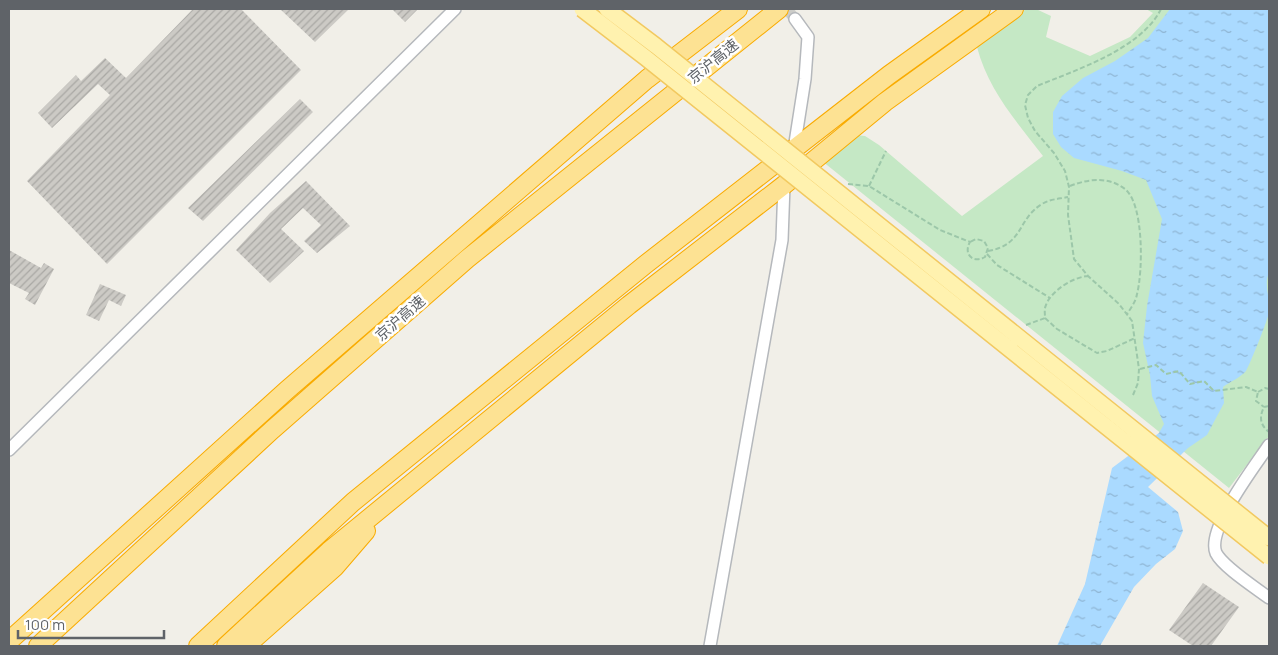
<svg xmlns="http://www.w3.org/2000/svg" width="1278" height="655" font-family="Manrope,'Noto Sans SC',sans-serif">
  <defs>
    <pattern id="water-ripples" width="26" height="14" patternUnits="userSpaceOnUse" patternTransform="scale(1.25)"><rect width="26" height="14" fill="#aadaff"/><path d="M2 4q2-2 4 0t4 0M15 11q2-2 4 0t4 0" fill="none" stroke="#8eb4d2"/></pattern>
    <pattern id="building-hatch" width="6" height="6" patternUnits="userSpaceOnUse" patternTransform="scale(1.25)"><rect width="6" height="6" fill="#cccac5"/><path d="M-1 1l2-2M0 6l6-6M5 7l2-2" fill="none" stroke="#a9a8a4"/></pattern>
  </defs>
  <rect width="100%" height="100%" fill="#f1efe8"/>
  <path fill="#c5e8c5" d="M 1026,9 L 1036,9 L 1051,16 L 1046,37 L 1090,56 L 1130,37 L 1153,13 L 1146,9 L 1269,9 L 1269,436 L 1229,488 L 822,161 L 855,135 L 865,136 L 879,145 L 962,216 L 1043,156 C 1017,122 988,90 977,47 Z"/>
  <path fill="url(#water-ripples)" d="M 1170,9 L 1269,9 L 1269,273 C 1263,285 1271,299 1269,312 C 1268,320 1250,364 1246,371 C 1241,377 1230,382 1223,387 L 1224,403 L 1207,435 L 1188,448 L 1148,487 L 1178,512 L 1183,531 L 1175,549 L 1156,564 L 1134,587 L 1100,646 L 1057,646 L 1085,584 L 1112,468 L 1159,433 L 1164,424 L 1152,396 L 1150,375 L 1143,343 L 1147,306 L 1162,219 L 1146,180 L 1122,171 L 1074,158 L 1061,147 L 1053,134 L 1053,112 L 1062,96 L 1083,78 L 1115,61 L 1148,38 Z"/>
  <path fill="url(#building-hatch)" d="M 193,9 L 241,9 L 301,70 L 107,264 L 27,181 L 110,95 L 98,84 L 52,128 L 38,113 L 76,75 L 81,81 L 105,58 L 126,78 Z
    M 280,9 L 349,9 L 315,42 Z
    M 392,9 L 418,9 L 405,22 Z
    M 300,99 L 313,112 L 203,221 L 188,208 Z
    M 306,181 L 350,226 L 317,253 L 304,241 L 321,225 L 303,208 L 281,229 L 304,251 L 270,283 L 236,250 L 270,213 Z
    M 9,250 L 41,268 L 44,263 L 54,269 L 35,305 L 25,299 L 29,293 L 9,283 Z
    M 100,284 L 126,295 L 121,306 L 109,300 L 99,321 L 86,315 Z
    M 1203,583 L 1239,607 L 1211,646 L 1193,646 L 1169,630 Z"/>
  <g fill="none" stroke-linecap="round" stroke-linejoin="round">
    <path stroke="#ccccc8" stroke-width="11" stroke-dasharray="11 5.5" stroke-linecap="butt" d="M 787,9 L 795,19"/>
    <g stroke="#b5b8bc" stroke-width="14">
      <path id="minor" d="M 1269,445 C 1255,466 1206,529 1216,553 C 1223,567 1256,588 1269,598
        M 9,450 L 455,9
        M 710,646 L 782,240 L 784,185 L 794,149 L 805,79 L 808,37 L 795,19"/>
    </g>
    <g stroke="#f9ab00" stroke-width="20">
      <path id="highway" d="M 9,641 L 287,390 L 647,79 L 738,9
        M 38,646 L 272,430 L 467,259 L 779,9
        M 198,646 L 353,502 L 646,264 L 889,75 L 981,9
        M 226,646 L 329,551 L 629,305 L 784,185 L 885,102 L 1014,9
        M 246,646 L 335,567 L 366,531"/>
    </g>
    <path stroke="#9cc7a9" stroke-width="2" stroke-dasharray="5 2.5" stroke-linecap="butt" d="M 848,184 L 869,186 L 940,230 L 970,242 C 963,254 973,264 985,257 L 988,248 L 984,241 L 976,239 L 970,242
      M 869,186 L 886,151
      M 1070,186 C 1088,179 1108,176 1125,189 C 1144,204 1143,271 1137,294 C 1136,301 1131,308 1127,314
      M 988,251 C 1024,245 1017,219 1042,204 C 1050,199 1059,199 1068,197
      M 987,254 L 997,265 L 1050,298
      M 1045,318 L 1057,329 L 1097,353 L 1107,351 L 1135,338
      M 1026,325 L 1045,318 C 1045,313 1044,309 1046,305 C 1051,291 1073,277 1088,276
      M 1140,369 L 1156,365 L 1166,374 L 1179,371 L 1190,384 L 1204,381 L 1214,391 L 1246,387 L 1258,392 L 1256,401 L 1264,407
      M 1258,392 L 1265,388 L 1269,389
      M 1133,395 L 1138,383 L 1139,369 L 1132,321 L 1119,304 L 1088,276 L 1074,259 L 1068,215 L 1069,187 L 1065,171 L 1054,153 L 1035,131 L 1028,118 L 1025,105 L 1028,95 L 1037,86 C 1076,70 1141,49 1161,9
      M 1269,406 L 1264,407 C 1259,417 1260,425 1269,432"/>
    <use href="#minor" stroke="#fff" stroke-width="11"/>
    <use href="#highway" stroke="#fde293" stroke-width="18"/>
    <g stroke="#f2c960" stroke-width="18" stroke-linecap="butt">
      <path id="major-bridge" d="M 582,9 L 646,58 L 1269,557
        M 607,9 L 656,46 L 1269,538"/>
    </g>
    <use href="#major-bridge" stroke="#fff2af" stroke-width="15"/>
  </g>
  <g text-anchor="middle" dominant-baseline="central" stroke-width="5" stroke-linejoin="round" paint-order="stroke">
    <g font-size="15" fill="#5f6368" stroke="#fff">
      <text transform="translate(713 61) rotate(-39)">京沪高速</text>
      <text transform="translate(400 318) rotate(-41)">京沪高速</text>
    </g>
  </g>
  <rect width="1278" height="655" fill="none" stroke="#5f6368" stroke-width="20"/>
  <path d="M18 630v8h146v-8" fill="none" stroke="#5f6368" stroke-width="2.5"/>
  <text x="25" y="630" font-size="15" fill="#5f6368" stroke="#ffffff" stroke-width="4" paint-order="stroke">100 m</text>
</svg>
